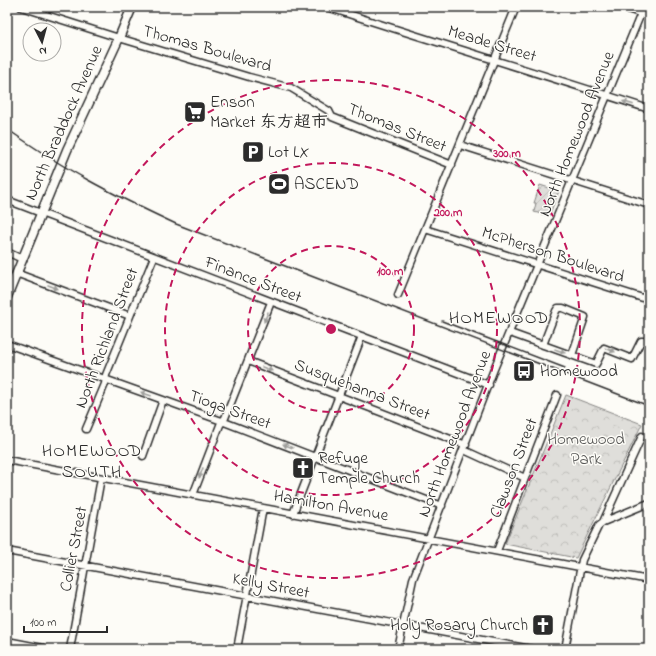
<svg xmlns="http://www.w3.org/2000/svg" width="656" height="656" font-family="'Indie Flower','LXGW WenKai TC',sans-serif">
  <defs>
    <pattern id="park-crowns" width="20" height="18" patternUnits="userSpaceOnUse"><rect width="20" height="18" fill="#dfdeda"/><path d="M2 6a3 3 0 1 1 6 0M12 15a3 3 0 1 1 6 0" fill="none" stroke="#c0bfbb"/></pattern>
    <pattern id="garden-furrows" width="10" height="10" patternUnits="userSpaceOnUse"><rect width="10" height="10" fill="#dfdeda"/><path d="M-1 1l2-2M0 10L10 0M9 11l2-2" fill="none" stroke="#c0bfbb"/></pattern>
  </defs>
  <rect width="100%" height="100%" fill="#fdfcf7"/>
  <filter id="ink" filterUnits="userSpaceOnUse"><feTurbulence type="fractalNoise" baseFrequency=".025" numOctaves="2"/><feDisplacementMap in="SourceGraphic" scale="8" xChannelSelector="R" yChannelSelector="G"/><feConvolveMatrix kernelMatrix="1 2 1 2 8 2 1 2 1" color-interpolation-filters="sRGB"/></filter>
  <g filter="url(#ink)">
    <path fill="url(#park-crowns)" stroke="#858482" d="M 566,395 L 642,424 L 576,558 L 505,544 Z"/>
    <path fill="url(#garden-furrows)" stroke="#858482" d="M 540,185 L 559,191 L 549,216 L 534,212 L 536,203 L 534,203 Z"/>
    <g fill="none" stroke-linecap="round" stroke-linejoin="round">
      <g stroke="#2b2b2b" stroke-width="9">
        <path id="minor" d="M 21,7 L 119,38 L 249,77 L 291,88 L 329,111 L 332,117 L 452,165
          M 327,7 C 434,42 542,74 649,109
          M 460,145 L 649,205
          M 7,200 L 489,385
          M 425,229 L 649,300
          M 7,252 L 22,259
          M 16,273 L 130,316
          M 398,295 L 516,7
          M 510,333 L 596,364 L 604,348 L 632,359 L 641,341 L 649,341
          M 7,344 L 219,420 L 442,506
          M 543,345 L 556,311 L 558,308 L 563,308 L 585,317 L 572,355
          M 248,361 L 466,445
          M 86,429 L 105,384 L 106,375 L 154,257
          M 464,450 L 525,478
          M 143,456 L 163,400
          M 7,460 L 649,580
          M 193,495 L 220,425 L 225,418 L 271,302
          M 293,514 L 362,336
          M 603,522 L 649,503
          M 7,551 L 531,649
          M 497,551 L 557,395
          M 70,649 L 101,478
          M 237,649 L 263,508
          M 398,649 L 413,579 L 494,369 L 642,11
          M 565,649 L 582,560 L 599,525 L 603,522 L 642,436"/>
      </g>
      <g stroke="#2b2b2b" stroke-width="11">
        <path id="secondary" d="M 7,297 L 67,150 L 119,38 L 132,7
          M 7,642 L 43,649"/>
      </g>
      <g stroke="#2b2b2b" stroke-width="13">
        <path id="trunk" d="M 628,7 L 649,14"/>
      </g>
      <use href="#minor" stroke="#fdfcf7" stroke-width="6"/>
      <use href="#secondary" stroke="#fdfcf7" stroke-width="8"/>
      <use href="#trunk" stroke="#fdfcf7" stroke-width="10"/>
      <path stroke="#2b2b2b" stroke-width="1.5" d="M 7,129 C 33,147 60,165 88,180 C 117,196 146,210 176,224 L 649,406
        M 442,321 L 565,368"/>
    </g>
    <defs><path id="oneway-solid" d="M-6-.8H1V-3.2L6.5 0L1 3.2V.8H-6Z"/></defs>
    <g fill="#9e9e9b">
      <use href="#oneway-solid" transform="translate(628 103) rotate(-162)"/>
      <use href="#oneway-solid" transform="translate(53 287) rotate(21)"/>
      <use href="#oneway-solid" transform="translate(266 317) rotate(112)"/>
      <use href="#oneway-solid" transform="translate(610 350) rotate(20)"/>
      <use href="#oneway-solid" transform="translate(560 351) rotate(20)"/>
      <use href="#oneway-solid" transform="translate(267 369) rotate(21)"/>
      <use href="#oneway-solid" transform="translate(146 394) rotate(-160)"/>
      <use href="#oneway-solid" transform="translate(288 446) rotate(-159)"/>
      <use href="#oneway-solid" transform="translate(201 473) rotate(111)"/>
    </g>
  </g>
  <g fill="none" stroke="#c2185b" stroke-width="2" stroke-dasharray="7 5">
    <circle cx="331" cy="329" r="83"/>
    <circle cx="331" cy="329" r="166"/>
    <circle cx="331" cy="329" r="249"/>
  </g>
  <defs>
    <g id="supermarket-square" transform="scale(1.15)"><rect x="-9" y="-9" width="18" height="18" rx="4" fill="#2b2b2b" stroke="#fdfcf7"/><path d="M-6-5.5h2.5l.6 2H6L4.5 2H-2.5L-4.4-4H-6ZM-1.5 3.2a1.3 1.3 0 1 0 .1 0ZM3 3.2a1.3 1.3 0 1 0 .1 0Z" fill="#fff"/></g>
    <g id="parking-square" transform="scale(1.15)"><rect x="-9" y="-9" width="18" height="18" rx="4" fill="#2b2b2b" stroke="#fdfcf7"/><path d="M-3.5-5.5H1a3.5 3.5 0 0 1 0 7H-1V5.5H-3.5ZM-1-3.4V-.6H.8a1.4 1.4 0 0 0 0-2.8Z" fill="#fff"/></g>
    <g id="stadium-square" transform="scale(1.15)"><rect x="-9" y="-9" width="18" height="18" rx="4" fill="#2b2b2b" stroke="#fdfcf7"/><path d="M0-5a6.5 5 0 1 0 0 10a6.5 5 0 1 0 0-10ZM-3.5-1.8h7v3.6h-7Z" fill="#fff"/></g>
    <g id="bus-square" transform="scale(1.15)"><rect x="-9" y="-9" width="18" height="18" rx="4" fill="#2b2b2b" stroke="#fdfcf7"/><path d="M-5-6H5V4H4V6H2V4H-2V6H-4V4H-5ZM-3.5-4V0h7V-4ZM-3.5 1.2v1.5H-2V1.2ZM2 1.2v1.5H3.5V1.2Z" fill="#fff"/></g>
    <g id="church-square" transform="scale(1.15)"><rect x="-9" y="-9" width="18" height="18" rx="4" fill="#2b2b2b" stroke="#fdfcf7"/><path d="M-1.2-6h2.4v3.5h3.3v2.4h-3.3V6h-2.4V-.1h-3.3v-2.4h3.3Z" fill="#fff"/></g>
  </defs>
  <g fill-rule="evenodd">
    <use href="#supermarket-square" x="195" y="112"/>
    <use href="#parking-square" x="253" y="152"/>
    <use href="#stadium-square" x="279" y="184"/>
    <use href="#bus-square" x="524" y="371"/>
    <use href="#church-square" x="303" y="468"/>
    <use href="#church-square" x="543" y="625"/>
  </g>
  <g text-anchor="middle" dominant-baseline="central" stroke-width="3" stroke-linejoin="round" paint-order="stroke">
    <g font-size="17" fill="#2b2b2b" stroke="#fdfcf7">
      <text transform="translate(492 44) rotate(17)">Meade Street</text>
      <text transform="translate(207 49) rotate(16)">Thomas Boulevard</text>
      <text transform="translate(64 123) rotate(-66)">North Braddock Avenue</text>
      <text transform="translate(397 128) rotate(22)">Thomas Street</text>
      <text transform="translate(577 134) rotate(-68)">North Homewood Avenue</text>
      <text transform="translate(553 255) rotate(18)">McPherson Boulevard</text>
      <text transform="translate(253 280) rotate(21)">Finance Street</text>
      <text transform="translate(107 338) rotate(-69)">North Richland Street</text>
      <text transform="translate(362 390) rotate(21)">Susquehanna Street</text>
      <text transform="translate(230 410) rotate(20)">Tioga Street</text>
      <text transform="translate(455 434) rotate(-69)">North Homewood Avenue</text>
      <text transform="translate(514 468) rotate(-69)">Clawson Street</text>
      <text transform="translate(331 506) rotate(10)">Hamilton Avenue</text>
      <text transform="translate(74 549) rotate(-79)">Collier Street</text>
      <text transform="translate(271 586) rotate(11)">Kelly Street</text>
    </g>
    <g font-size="17" fill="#2b2b2b" stroke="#fdfcf7" text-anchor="start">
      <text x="210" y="102">Enson<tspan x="210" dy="20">Market 东方超市</tspan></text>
      <text x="268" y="152">Lot LX</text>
      <text x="294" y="184">ASCEND</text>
      <text x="540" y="371">Homewood</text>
      <text x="318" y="458">Refuge<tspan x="318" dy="20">Temple Church</tspan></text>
      <text x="528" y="625" text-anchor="end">Holy Rosary Church</text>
    </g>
    <g font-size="17" fill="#585857" stroke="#fdfcf7">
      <text x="586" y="439">Homewood<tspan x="586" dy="20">Park</tspan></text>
    </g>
    <g font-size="18" letter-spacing="1" fill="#2b2b2b" stroke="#fdfcf7">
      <text x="499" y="319">HOMEWOOD</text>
      <text x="92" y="452">HOMEWOOD<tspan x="92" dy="21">SOUTH</tspan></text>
    </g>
  </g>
  <circle cx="331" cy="329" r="6" fill="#c2185b" stroke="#fdfcf7" stroke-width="2"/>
  <g font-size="12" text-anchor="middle" font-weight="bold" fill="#c2185b" stroke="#fdfcf7" stroke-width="3" stroke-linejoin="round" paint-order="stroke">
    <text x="507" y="157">300 m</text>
    <text x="448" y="216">200 m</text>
    <text x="390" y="275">100 m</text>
  </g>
  <rect width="656" height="656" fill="none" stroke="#fdfcf7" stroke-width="24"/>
  <rect x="12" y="12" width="632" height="632" fill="none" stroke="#2b2b2b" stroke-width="1.5" filter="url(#ink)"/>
  <g transform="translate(42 42) rotate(174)"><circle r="19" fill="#fdfcf7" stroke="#a9a8a5"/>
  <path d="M0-3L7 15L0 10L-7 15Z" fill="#2b2b2b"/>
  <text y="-6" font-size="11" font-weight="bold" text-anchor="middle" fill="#2b2b2b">N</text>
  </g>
  <path d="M24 626v6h83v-6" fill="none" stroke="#2b2b2b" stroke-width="2"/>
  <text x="30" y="626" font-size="12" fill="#2b2b2b" stroke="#fdfcf7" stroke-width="3" paint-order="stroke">100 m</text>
</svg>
